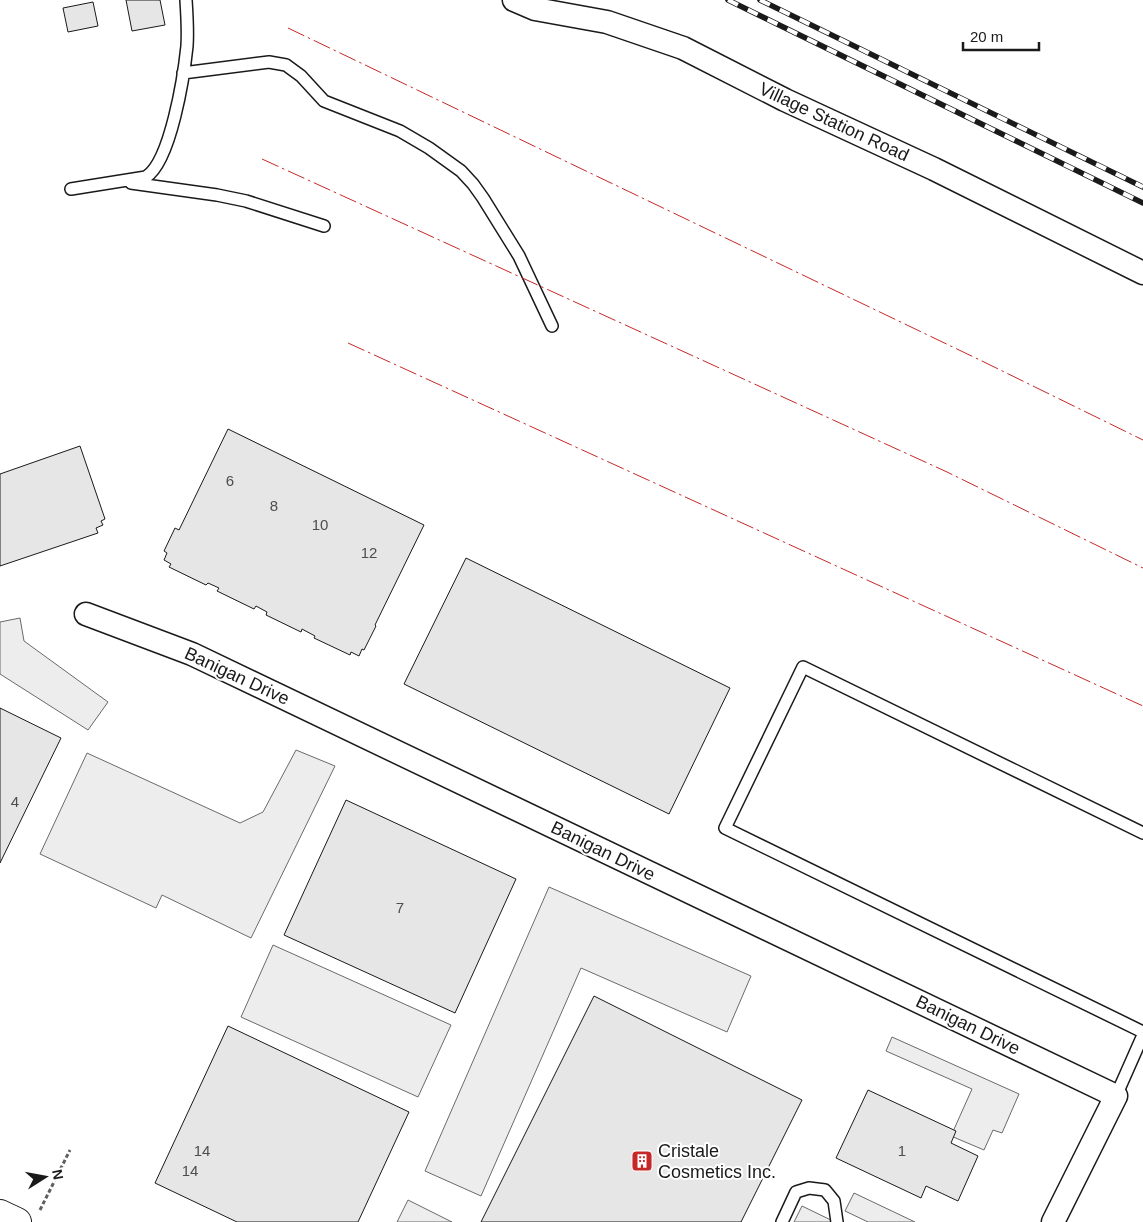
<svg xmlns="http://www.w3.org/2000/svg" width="1143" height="1222" font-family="Helvetica,sans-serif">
  <rect width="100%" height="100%" fill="#fff"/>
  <path fill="#ededed" stroke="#6a6a6a" d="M 20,618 L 24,641 L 108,702 L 88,730 L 0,674 L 0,622 Z
    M 296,750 L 335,766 L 251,938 L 162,895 L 156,908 L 40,854 L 87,753 L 240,823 L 263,812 Z
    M 549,887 L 751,976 L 727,1032 L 581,968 L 481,1196 L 425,1171 Z
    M 273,945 L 451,1025 L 418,1097 L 241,1017 Z
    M 892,1037 L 1019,1094 L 1002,1133 L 993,1130 L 984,1150 L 951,1136 L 972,1089 L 886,1051 Z
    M 854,1193 L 915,1222 L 868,1222 L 845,1211 Z
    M 408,1200 L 452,1222 L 397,1222 Z
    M 802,1206 L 835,1222 L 794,1222 Z"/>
  <path fill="#e6e6e6" stroke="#1a1a1a" d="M 126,0 L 160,0 L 165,25 L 132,31 Z
    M 93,2 L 98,26 L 68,32 L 63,8 Z
    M 228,429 L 424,525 L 375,625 L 376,626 L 364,650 L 362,649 L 359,656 L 351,652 L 350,655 L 314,638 L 315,636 L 302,629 L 301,632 L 266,615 L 267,612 L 256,606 L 254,609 L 217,591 L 219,588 L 208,583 L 206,585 L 169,567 L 171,564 L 164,560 L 167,553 L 164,551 L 175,528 L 179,530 Z
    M 80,446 L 105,519 L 101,521 L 103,525 L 96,528 L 98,533 L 0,566 L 0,474 Z
    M 466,558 L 730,688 L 669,814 L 404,684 Z
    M 0,708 L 61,738 L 0,863 Z
    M 346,800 L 516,879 L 455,1013 L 284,935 Z
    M 594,996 L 802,1100 L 741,1222 L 481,1222 Z
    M 228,1026 L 409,1112 L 358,1222 L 237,1222 L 155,1183 Z
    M 868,1090 L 956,1131 L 951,1143 L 978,1156 L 958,1201 L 926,1186 L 921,1198 L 836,1158 Z"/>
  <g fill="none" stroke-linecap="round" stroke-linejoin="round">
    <g stroke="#1a1a1a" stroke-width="14">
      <path id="lane" d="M 183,73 L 269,62 L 286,65 L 301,76 L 324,101 L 400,131 L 429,148 L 461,171 L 473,184 L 483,198 L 519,256 L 552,326
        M 131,183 L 217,195 L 246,201 L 324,226
        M 71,189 L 146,177 C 171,161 184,75 187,46 C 188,31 187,15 186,0
        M 1143,833 L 803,667 L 725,828 L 1143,1032
        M 1116,1096 L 1143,1035
        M 782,1222 L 796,1192 L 809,1188 L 825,1190 L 834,1201 L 837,1222"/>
    </g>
    <g stroke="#1a1a1a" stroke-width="25">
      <path id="street" d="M 514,0 L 535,9 L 607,22 L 683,48 L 785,100 L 934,169 L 1143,273
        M 86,614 L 192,654 L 1116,1096 L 1053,1222"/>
    </g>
    <g stroke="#1a1a1a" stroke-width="30">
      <path id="secondary" d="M 0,1214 L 17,1222"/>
    </g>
    <path stroke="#5f5f5f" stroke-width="3" stroke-dasharray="4 2.5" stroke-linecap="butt" d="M 40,1210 L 70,1150"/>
    <use href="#lane" stroke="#fff" stroke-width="11"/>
    <use href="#street" stroke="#fff" stroke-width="22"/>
    <use href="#secondary" stroke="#fff" stroke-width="28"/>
    <g stroke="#1a1a1a" stroke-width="5.5">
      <path id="rail" d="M 728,0 L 1143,203
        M 760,0 L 1143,187"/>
    </g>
    <use href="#rail" stroke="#fff" stroke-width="4" stroke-dasharray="11" stroke-linecap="butt"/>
    <path stroke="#c62828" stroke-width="1" stroke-dasharray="18 4 2.5 4" stroke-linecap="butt" d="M 288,28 L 984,362 L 1143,440
      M 262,159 L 947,472 L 1143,568
      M 348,343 L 1143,706"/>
  </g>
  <defs>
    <g id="building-square" transform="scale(1.125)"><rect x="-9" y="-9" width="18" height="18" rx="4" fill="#c62828" stroke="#fff"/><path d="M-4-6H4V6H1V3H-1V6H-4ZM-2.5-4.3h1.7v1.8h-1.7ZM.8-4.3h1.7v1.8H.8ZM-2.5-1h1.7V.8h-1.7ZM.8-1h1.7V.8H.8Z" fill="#fff"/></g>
  </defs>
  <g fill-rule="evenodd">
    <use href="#building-square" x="642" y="1161"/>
  </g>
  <g text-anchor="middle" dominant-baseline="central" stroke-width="4" stroke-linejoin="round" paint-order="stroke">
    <g font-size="15" fill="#4d4d4d">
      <text x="230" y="480">6</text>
      <text x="274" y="505">8</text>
      <text x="320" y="524">10</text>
      <text x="369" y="552">12</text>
      <text x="15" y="801">4</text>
      <text x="400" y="907">7</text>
      <text x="202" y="1150">14</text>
      <text x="902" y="1150">1</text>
      <text x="190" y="1170">14</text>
    </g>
    <g font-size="18" fill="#1a1a1a" stroke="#fff">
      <text transform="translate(834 122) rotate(25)">Village Station Road</text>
      <text transform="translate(237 676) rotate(25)">Banigan Drive</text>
      <text transform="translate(603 851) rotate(26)">Banigan Drive</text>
      <text transform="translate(968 1025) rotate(26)">Banigan Drive</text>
    </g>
    <g font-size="18" fill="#1a1a1a" stroke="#fff" text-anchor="start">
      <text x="658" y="1151">Cristale<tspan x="658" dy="21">Cosmetics Inc.</tspan></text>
    </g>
  </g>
  <g transform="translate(45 1177) rotate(79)" stroke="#ffffff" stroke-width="4" paint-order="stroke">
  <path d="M0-4L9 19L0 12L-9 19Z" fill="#1a1a1a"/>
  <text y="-8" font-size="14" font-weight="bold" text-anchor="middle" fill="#1a1a1a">N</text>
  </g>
  <path d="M963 42v8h76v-8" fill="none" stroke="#1a1a1a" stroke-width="2.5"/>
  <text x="970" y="42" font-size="15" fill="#1a1a1a" stroke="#ffffff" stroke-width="4" paint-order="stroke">20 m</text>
</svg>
